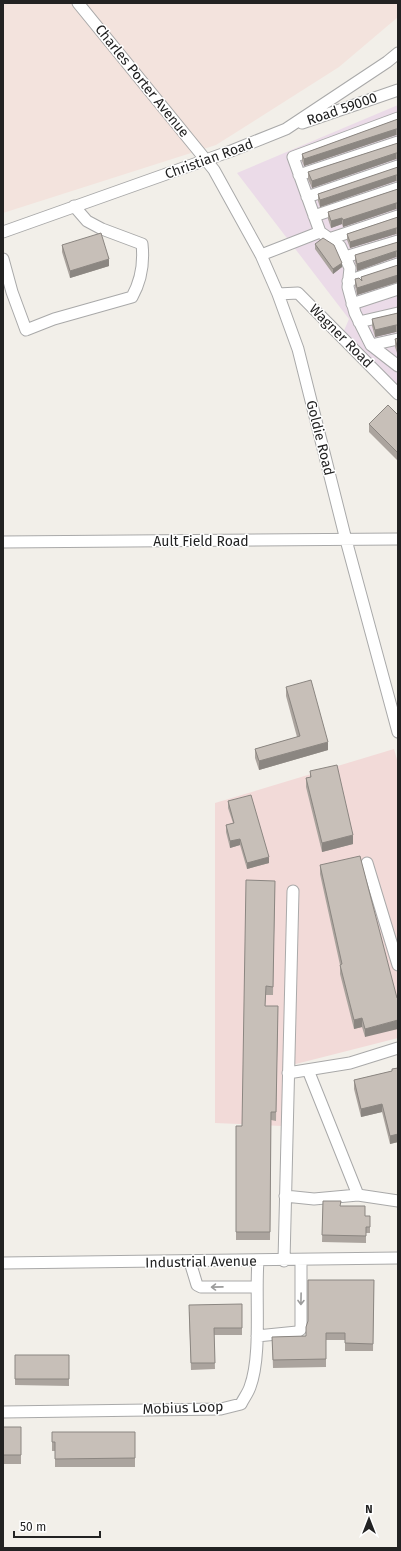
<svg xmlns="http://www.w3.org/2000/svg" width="401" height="1551" font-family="'Fira Sans',sans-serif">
  <rect width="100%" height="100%" fill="#f2efe9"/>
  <path fill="#f2dad8" d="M 394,749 L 398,763 L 398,1038 L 284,1067 L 282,1126 L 215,1123 L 215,803 Z"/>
  <path fill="#ebdbe8" d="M 398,105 L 398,388 L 343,333 L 349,319 L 237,173 Z"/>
  <path fill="#f3e3dd" d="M 3,3 L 398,3 L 398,17 L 339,67 L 216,145 L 3,213 Z"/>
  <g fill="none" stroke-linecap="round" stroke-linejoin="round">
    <g stroke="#a9a9a9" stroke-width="13">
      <path id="minor" d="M 78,3 L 214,170 L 261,255 L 278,294 L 298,349 L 346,540 L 398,732
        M 398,118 L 293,157 L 320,232 L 340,246 L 350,268 L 348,287 L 355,313 L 371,345 L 398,366
        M 302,123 L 398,90
        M 299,175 L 398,142
        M 307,197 L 398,166
        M 314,216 L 398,188
        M 3,232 L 231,151 L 286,129 L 387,62 L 398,53
        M 329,239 L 398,216
        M 261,255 L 320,232
        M 345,257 L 398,241
        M 3,259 L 12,292 L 26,330 L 54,319 L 132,297 C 141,281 144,262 142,244 L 102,229 L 87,221 L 74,206
        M 348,281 L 398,264
        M 278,294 L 298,293 L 398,394
        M 352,304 L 398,289
        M 359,322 L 398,313
        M 371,345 L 398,339
        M 3,542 L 398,539
        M 367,863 L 398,965
        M 308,1070 L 358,1195
        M 288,1073 L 350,1063 L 398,1048
        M 285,1196 L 314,1199 L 358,1195 L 398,1201
        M 284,1261 L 293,891
        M 190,1262 L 197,1285 L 201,1287 L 256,1287
        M 3,1263 L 398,1258
        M 257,1336 L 297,1332 L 301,1329 L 301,1260
        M 3,1412 L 221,1409 L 241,1404 C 244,1398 248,1393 250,1387 C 262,1355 255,1297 258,1261"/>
    </g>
    <use href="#minor" stroke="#fff" stroke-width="11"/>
  </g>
  <path fill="#aba49e" d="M 398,119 L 398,135 L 396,135 L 304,166 L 302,161 L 302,154 Z
    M 398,143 L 398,160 L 396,159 L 312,188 L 308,179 L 308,172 Z
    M 398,167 L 398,182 L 396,181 L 320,207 L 318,201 L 318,194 Z
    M 398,189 L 398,210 L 396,209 L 343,227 L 342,224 L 331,228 L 328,219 L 328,212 Z
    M 398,217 L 398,235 L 396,234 L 350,248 L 347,240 L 347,234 Z
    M 398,242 L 398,258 L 396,257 L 357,271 L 355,261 L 355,255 Z
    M 315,244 L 342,267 L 333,274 L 315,249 Z
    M 62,245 L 109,266 L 70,278 L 62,252 Z
    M 398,265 L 398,282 L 357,295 L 355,286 L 355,279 L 361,280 L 361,277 Z
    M 398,313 L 398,333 L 396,332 L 375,337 L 372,326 L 372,319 Z
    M 398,338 L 398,356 L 395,347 L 395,339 Z
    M 398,415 L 398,461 L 369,432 L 369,424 Z
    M 286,687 L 328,750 L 259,770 L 255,758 L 255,749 L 297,737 L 286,696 Z
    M 310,771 L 353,844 L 322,852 L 306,787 L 306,778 L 310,777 Z
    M 228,801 L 269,863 L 247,869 L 240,845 L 230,848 L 226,832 L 226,825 L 233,823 L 228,808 Z
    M 320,865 L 397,998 L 365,1037 L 362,1027 L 354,1029 L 340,974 L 340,965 L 320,874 Z
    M 275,881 L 273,995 L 266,995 L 265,1006 L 278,1006 L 276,1121 L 271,1120 L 270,1240 L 236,1240 L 236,1126 L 242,1126 Z
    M 398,1068 L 398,1142 L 390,1144 L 382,1112 L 361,1117 L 354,1089 L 354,1080 L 392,1071 L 392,1069 Z
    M 323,1201 L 340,1206 L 365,1216 L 370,1216 L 370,1233 L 366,1233 L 366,1243 L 322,1242 Z
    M 374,1280 L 373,1351 L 345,1351 L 345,1340 L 326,1340 L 326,1367 L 273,1368 L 272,1337 L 306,1336 Z
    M 242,1304 L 242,1335 L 214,1335 L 215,1369 L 191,1370 L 189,1312 Z
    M 15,1355 L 69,1355 L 69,1386 L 15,1385 Z
    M 3,1427 L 21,1427 L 21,1464 L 3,1464 Z
    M 52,1432 L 135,1432 L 135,1467 L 55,1467 L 55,1451 L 52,1451 Z"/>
  <path fill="#8b8681" d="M 396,129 L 396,135 L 304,166 L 304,159 Z
    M 396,153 L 396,159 L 312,188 L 312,181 Z
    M 396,175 L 396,181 L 320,207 L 320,200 Z
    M 396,203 L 396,209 L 343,227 L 343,220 Z
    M 342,218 L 342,224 L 331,228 L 331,221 Z
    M 396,228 L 396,234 L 350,248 L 350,242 Z
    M 396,251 L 396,257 L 357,271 L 357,264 Z
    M 109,259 L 109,266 L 70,278 L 70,271 Z
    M 342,263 L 342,267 L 333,274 L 333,269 Z
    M 398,275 L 398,282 L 357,295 L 357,288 Z
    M 396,325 L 396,332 L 375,337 L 375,330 Z
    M 328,742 L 328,750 L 259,770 L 259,761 Z
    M 353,835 L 353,844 L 322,852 L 322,843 Z
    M 240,839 L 240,845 L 230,848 L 230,841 Z
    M 269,857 L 269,863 L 247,869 L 247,863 Z
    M 362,1018 L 362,1027 L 354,1029 L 354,1020 Z
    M 398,1020 L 398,1029 L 365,1037 L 365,1029 Z
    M 382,1104 L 382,1112 L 361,1117 L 361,1109 Z
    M 398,1134 L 398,1142 L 390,1144 L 390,1136 Z"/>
  <path fill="#c7bfb8" stroke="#8b8681" d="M 398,119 L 398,129 L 396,129 L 304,159 L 302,154 Z
    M 398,143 L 398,153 L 396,153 L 312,181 L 308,172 Z
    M 398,167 L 398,175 L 396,175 L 320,200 L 318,194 Z
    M 398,189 L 398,203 L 396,203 L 343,220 L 342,218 L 331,221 L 328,212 Z
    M 398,217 L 398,228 L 396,228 L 350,242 L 347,234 Z
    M 101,233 L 109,259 L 70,271 L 62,245 Z
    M 323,238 L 334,245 L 342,263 L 333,269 L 315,244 Z
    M 398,242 L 398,251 L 396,251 L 357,264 L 355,255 Z
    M 398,265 L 398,275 L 357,288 L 355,279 L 359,278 L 362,281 L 361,277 Z
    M 398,313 L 398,325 L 396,325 L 375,330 L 372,319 Z
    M 398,338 L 398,349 L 395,339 Z
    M 388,405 L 398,415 L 398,453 L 369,424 Z
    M 311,680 L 328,742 L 259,761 L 255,749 L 300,736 L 286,687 Z
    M 337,765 L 353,835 L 322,843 L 306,778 L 311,777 L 310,771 Z
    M 251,795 L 269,857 L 247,863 L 240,839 L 230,841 L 226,825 L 234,823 L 228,801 Z
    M 360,856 L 397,998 L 398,998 L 398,1020 L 365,1029 L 362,1018 L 354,1020 L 340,965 L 342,964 L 320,865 Z
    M 246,880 L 275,881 L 273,987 L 266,986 L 265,1006 L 278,1006 L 276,1112 L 271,1112 L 270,1232 L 236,1232 L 236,1126 L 242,1126 Z
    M 398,1068 L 398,1134 L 390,1136 L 382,1104 L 361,1109 L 354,1080 L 392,1071 L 392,1069 Z
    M 323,1201 L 341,1201 L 340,1206 L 365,1206 L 365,1216 L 370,1216 L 370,1227 L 366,1227 L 366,1236 L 322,1235 Z
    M 308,1280 L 374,1280 L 373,1344 L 345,1343 L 345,1333 L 326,1333 L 326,1359 L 273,1360 L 272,1337 L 306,1336 L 306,1327 L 308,1321 Z
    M 242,1304 L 242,1328 L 214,1328 L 215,1363 L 191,1363 L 189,1305 Z
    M 15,1355 L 69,1355 L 69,1379 L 15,1379 Z
    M 3,1427 L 21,1427 L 21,1455 L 3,1455 Z
    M 52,1432 L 135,1432 L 135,1458 L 55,1459 L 55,1442 L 52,1442 Z"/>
  <defs><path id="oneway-shaft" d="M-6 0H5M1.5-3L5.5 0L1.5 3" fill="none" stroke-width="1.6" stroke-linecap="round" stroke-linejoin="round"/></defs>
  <g stroke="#9c9c9c">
    <use href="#oneway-shaft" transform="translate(217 1287) rotate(179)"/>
    <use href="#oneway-shaft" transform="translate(301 1299) rotate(91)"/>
  </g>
  <g text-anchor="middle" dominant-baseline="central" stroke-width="3" stroke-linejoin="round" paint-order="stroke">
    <g font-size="14" fill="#222" stroke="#fff">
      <text transform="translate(142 81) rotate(51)">Charles Porter Avenue</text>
      <text transform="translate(342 109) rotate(-19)">Road 59000</text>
      <text transform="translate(209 159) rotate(-20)">Christian Road</text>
      <text transform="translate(341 336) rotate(45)">Wagner Road</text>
      <text transform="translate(320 438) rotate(76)">Goldie Road</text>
      <text x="201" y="541">Ault Field Road</text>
      <text transform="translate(201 1262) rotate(-1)">Industrial Avenue</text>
      <text transform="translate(183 1408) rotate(-2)">Mobius Loop</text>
    </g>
  </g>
  <rect width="401" height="1551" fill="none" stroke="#222222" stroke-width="8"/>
  <g transform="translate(369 1519)" stroke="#ffffff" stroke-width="3" paint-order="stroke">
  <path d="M0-3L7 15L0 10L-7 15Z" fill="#222222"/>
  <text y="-6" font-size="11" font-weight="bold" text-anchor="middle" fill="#222222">N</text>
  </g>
  <path d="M14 1531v6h86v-6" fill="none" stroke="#222222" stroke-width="2"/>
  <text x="20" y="1531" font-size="12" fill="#222222" stroke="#ffffff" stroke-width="3" paint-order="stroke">50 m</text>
</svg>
